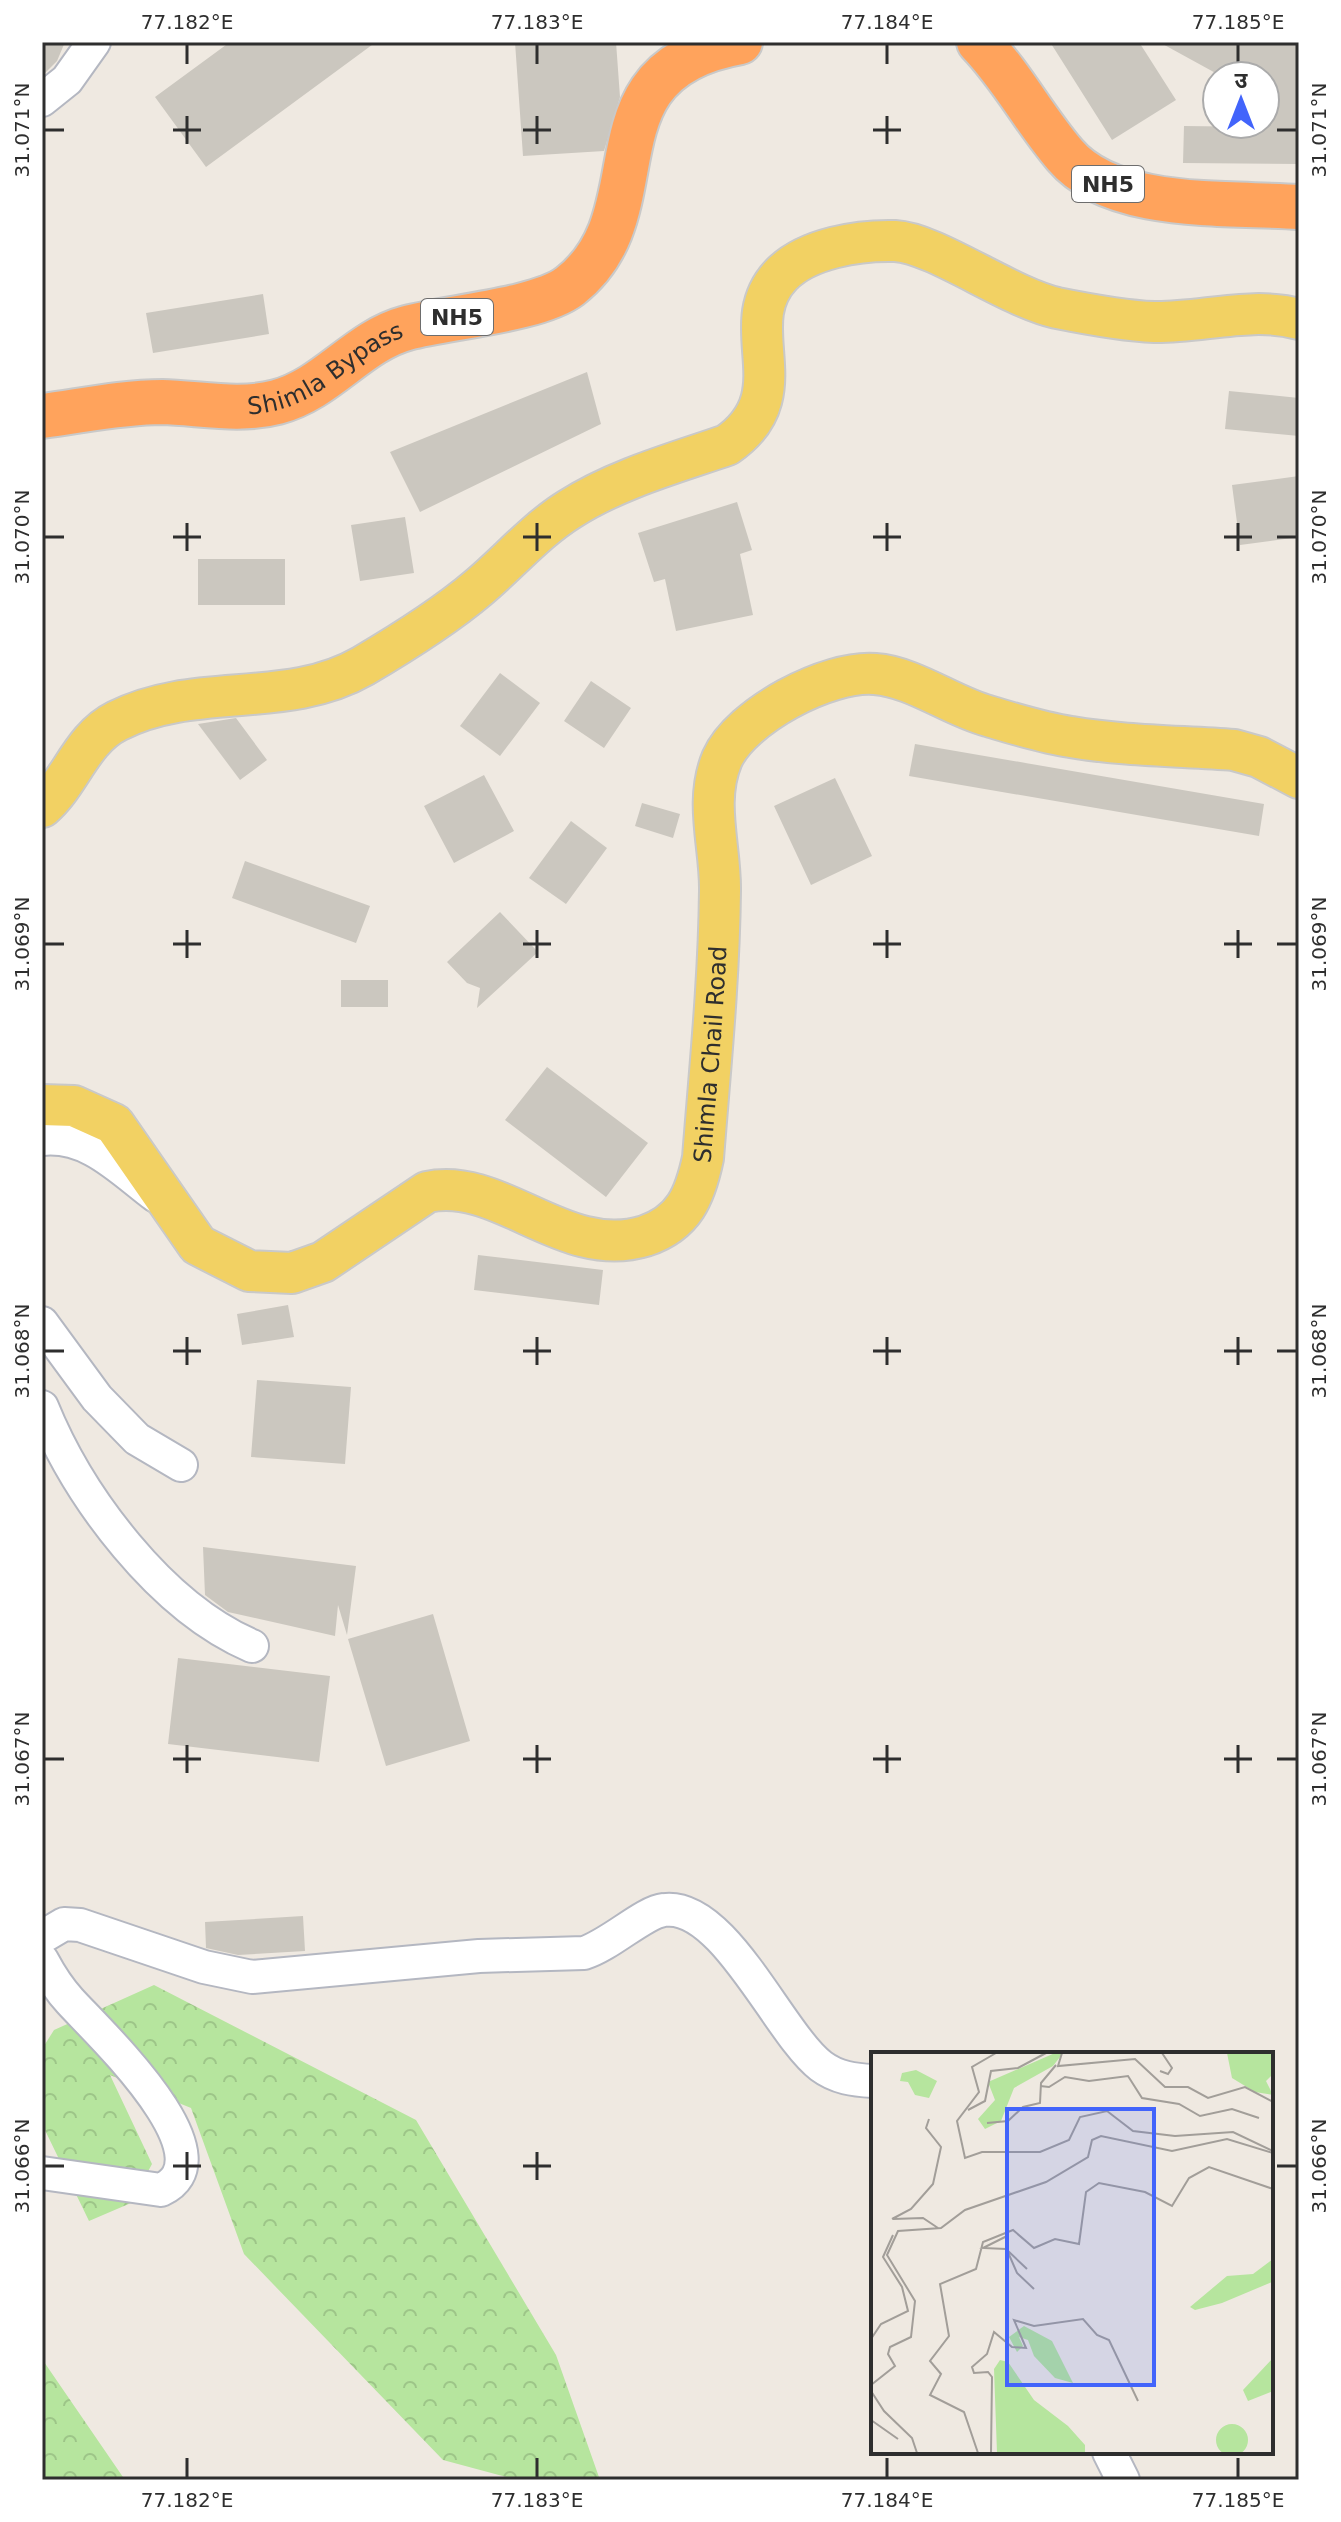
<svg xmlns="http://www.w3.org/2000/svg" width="1341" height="2522" font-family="'DejaVu Sans','Noto Sans Devanagari',sans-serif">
  <defs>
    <pattern id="forest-crowns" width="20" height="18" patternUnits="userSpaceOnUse" patternTransform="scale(2)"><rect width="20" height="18" fill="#b6e59e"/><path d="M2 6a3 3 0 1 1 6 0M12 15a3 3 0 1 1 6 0" fill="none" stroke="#9dc588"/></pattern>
  </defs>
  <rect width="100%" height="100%" fill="#efe9e1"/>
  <path fill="url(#forest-crowns)" d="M 154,1985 L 416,2120 L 556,2355 L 600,2480 L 517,2480 L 443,2460 L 244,2254 L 191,2108 L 110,2075 L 152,2164 L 131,2203 L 89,2221 L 42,2124 L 42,2049 L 54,2030 Z
    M 42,2359 L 125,2480 L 42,2480 Z"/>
  <path fill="#cbc7bf" d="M 42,42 L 65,42 L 57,61 L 42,76 Z
    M 230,42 L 376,42 L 206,167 L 155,97 Z
    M 515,42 L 616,42 L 620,97 L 604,151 L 523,156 Z
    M 1050,42 L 1139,42 L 1176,100 L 1112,140 Z
    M 1159,42 L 1299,42 L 1299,164 L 1183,163 L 1184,126 L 1265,127 L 1265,76 L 1221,76 Z
    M 263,294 L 269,334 L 153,353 L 146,313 Z
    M 587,372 L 601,424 L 420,512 L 390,452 Z
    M 1229,391 L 1299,398 L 1299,436 L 1225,429 Z
    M 1299,476 L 1299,537 L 1240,545 L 1232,485 Z
    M 737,502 L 752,550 L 740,554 L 753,615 L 676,631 L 665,579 L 654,582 L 638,533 Z
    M 405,517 L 414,573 L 360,581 L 351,525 Z
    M 198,559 L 285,559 L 285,605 L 198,605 Z
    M 500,673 L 540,703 L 500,756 L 460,726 Z
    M 591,681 L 631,708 L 604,748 L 564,721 Z
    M 236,718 L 267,760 L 240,780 L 198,724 Z
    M 915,744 L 1264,804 L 1259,836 L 909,776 Z
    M 484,775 L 514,831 L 454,863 L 424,806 Z
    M 835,778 L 872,856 L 811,885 L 774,806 Z
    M 642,803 L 680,814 L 673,838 L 635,826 Z
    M 571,821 L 607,848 L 566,904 L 529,878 Z
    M 245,861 L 370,906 L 356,943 L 232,898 Z
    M 500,912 L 538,952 L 477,1008 L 480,988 L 467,983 L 447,962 Z
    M 341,980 L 388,980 L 388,1007 L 341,1007 Z
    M 547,1067 L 648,1143 L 606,1197 L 505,1120 Z
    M 478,1255 L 603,1270 L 599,1305 L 474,1290 Z
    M 288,1305 L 294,1337 L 242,1345 L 237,1314 Z
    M 257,1380 L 351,1387 L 345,1464 L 251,1457 Z
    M 203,1547 L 356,1566 L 347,1635 L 338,1605 L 335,1636 L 228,1612 L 205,1595 Z
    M 433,1614 L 470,1741 L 386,1766 L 348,1639 Z
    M 178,1658 L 330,1676 L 319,1762 L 168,1744 Z
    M 303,1916 L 305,1951 L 238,1955 L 206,1948 L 205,1922 Z"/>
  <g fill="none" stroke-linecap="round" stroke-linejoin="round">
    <g stroke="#b4b7c1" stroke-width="36">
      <path id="minor" d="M 42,100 L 67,80 L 94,42
        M 42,1139 C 89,1134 121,1170 156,1196
        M 42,1323 L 97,1398 L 137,1439 L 181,1465
        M 42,1407 C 79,1498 161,1607 252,1646
        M 42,1937 L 64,1924 L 80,1925 L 204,1967 L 252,1977 L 479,1956 L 584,1953 C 610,1945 644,1912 664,1910 C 724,1902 779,2034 821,2066 C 837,2078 854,2080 873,2081
        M 42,1960 C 50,1975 58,1988 70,2001 C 96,2030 233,2157 161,2190 L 42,2173
        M 1109,2452 L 1123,2480"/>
    </g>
    <g stroke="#c9c9c9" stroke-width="44">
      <g id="major">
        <path d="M 42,807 C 71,782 81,739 117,721 C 195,681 287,710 363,666 C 402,643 444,617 478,588 C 509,562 536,530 570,509 C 617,479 675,463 727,445 C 802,393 732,327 781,275 C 807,248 859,240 895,241 C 935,243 1008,297 1057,308 C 1087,314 1123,321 1154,322 C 1201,323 1252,306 1299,319"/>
        <path id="s1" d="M 42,1105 L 74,1106 L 114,1124 L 198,1245 L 249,1271 L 292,1273 L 323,1262 L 427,1192 C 501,1176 564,1261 645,1236 C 684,1223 695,1196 703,1158 C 710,1069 719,980 720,891 C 721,848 704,802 722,759 C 741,716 828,670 875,674 C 914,677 951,706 988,716 C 1015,724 1043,733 1071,737 C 1124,746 1180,746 1234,750 L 1259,757 L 1299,778"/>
      </g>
    </g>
    <g stroke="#c9c9c9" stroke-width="48">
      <g id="highway">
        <path d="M 979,42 C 1012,76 1034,119 1065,155 C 1113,212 1230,202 1299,207"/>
        <path id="s2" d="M 42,416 C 81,411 122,402 162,402 C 200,403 240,412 277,402 C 327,389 358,341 407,328 C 448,317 539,310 570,286 C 666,211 577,71 740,42"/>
      </g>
    </g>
    <use href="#minor" stroke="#fff" stroke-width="32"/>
    <use href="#major" stroke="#f2d163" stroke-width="40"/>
    <use href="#highway" stroke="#ffa35c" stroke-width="44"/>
  </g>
  <path fill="none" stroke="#2e2e2e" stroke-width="3" d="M 187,44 L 187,64M 537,44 L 537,64M 887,44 L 887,64M 1238,44 L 1238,64M 187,116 L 187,144M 537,116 L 537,144M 887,116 L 887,144M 44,130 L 64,130M 173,130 L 201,130M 523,130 L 551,130M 873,130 L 901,130M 1277,130 L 1297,130M 187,523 L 187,551M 537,523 L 537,551M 887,523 L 887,551M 1238,523 L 1238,551M 44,537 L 64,537M 173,537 L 201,537M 523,537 L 551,537M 873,537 L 901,537M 1224,537 L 1252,537M 1277,537 L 1297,537M 187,930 L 187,958M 537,930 L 537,958M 887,930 L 887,958M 1238,930 L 1238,958M 44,944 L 64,944M 173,944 L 201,944M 523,944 L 551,944M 873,944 L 901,944M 1224,944 L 1252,944M 1277,944 L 1297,944M 187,1337 L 187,1365M 537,1337 L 537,1365M 887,1337 L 887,1365M 1238,1337 L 1238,1365M 44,1351 L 64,1351M 173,1351 L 201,1351M 523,1351 L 551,1351M 873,1351 L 901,1351M 1224,1351 L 1252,1351M 1277,1351 L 1297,1351M 187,1745 L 187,1773M 537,1745 L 537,1773M 887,1745 L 887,1773M 1238,1745 L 1238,1773M 44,1759 L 64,1759M 173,1759 L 201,1759M 523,1759 L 551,1759M 873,1759 L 901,1759M 1224,1759 L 1252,1759M 1277,1759 L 1297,1759M 187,2152 L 187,2180M 537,2152 L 537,2180M 44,2166 L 64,2166M 173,2166 L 201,2166M 523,2166 L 551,2166M 1277,2166 L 1297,2166M 187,2458 L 187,2478M 537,2458 L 537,2478M 887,2458 L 887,2478M 1238,2458 L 1238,2478"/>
  <g text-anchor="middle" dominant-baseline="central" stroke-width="6" stroke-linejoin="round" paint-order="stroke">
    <g fill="#fff" stroke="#6d6d6d" stroke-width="2">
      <rect x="1072" y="166" width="72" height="36" rx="6"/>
      <rect x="421" y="299" width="72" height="36" rx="6"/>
    </g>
    <g font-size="22" font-weight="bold" fill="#2e2e2e">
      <text x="1108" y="184">NH5</text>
      <text x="457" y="317">NH5</text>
    </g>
    <g font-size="24" fill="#2e2e2e" stroke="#fff">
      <text stroke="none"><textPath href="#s2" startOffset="294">Shimla Bypass</textPath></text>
      <text stroke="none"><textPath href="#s1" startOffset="916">Shimla Chail Road</textPath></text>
    </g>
  </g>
  <g transform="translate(871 2052)">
    <rect width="402" height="402" fill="#efe9e1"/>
    <path d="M 184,1 L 192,1 L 182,14 L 143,36 L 130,69 L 114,77 L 107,67 L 124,48 L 117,30 ZM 356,1 L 402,1 L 402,22 L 395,29 L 402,43 L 384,40 L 361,26 ZM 45,18 L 66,29 L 58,46 L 44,43 L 37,30 L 29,29 L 31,21 ZM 402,207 L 401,230 L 351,251 L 324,258 L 319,255 L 356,224 L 382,222 ZM 153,274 L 181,289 L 202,331 L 184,326 L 163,304 L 157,288 L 148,285 L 152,294 L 146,300 L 138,285 ZM 402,306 L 402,339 L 377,349 L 372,338 ZM 129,308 L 137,310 L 163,348 L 197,374 L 214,393 L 214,401 L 126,401 L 123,317 ZM345 388a16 16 0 1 1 32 0a16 16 0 1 1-32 0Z" fill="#b6e59e"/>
    <path fill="none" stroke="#a29e99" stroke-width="2" d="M 125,1 L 101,15 L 108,40 L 86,69 L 94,106 L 111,100 L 169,100 L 198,88 L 209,65 L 236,59 L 262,79 L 304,84 L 362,80 L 402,99M 191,1 L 187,14 L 264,7 L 294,35 L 317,35 L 337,46 L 374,35 L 402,50M 289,19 L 297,22 L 301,16 L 291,1M 169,34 L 178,35 L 194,25 L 218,29 L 257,24 L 271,46 L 308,52 L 329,64 L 361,57 L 388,66M 97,58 L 114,49 L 120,19 L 147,16 L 175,1M 116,71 L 137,69 L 152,55 L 169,51 L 170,31 L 185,13M 21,167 L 40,157 L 62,132 L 70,95 L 55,76 L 58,67M 22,167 L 52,166 L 67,176M 136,184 L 112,196 L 135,197 L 156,217M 136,198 L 146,221 L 163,237M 0,287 L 10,272 L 37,259 L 31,235 L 12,205 L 22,183M 0,333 L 24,314 L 17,302 L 19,295 L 40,285 L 44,249 L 16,203 L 27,179 L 70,176 L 94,158 L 175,130 L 217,105 L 221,88 L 230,84 L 301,99 L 356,87 L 402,101M 0,339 L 13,359 L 41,386 L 46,401M 0,368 L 27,387M 107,401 L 93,360 L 59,343 L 70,322 L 59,309 L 78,284 L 69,232 L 105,217 L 112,190 L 142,178 L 163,196 L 184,187 L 208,192 L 215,140 L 228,131 L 274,140 L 301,154 L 318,126 L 338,115 L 402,137M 120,401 L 121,325 L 117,320 L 103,321 L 101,315 L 116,302 L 123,280 L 141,295 L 155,296 L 143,268 L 163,274 L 212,267 L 226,283 L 238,288 L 267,349"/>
    <path fill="#4264fb" fill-opacity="0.15" stroke="#4264fb" stroke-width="4" d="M 136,57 L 283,57 L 283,333 L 136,333 Z"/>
    <rect width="402" height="402" fill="none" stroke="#2e2e2e" stroke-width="4"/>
  </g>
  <rect width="1341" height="2522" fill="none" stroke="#ffffff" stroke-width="88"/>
  <g transform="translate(1241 100)"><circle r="38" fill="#ffffff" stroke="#ababab" stroke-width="2"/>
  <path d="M0-6L14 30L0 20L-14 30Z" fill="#4264fb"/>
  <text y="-12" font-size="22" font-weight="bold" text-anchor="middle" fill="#2e2e2e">उ</text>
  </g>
  <rect x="44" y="44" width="1253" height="2434" fill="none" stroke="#2e2e2e" stroke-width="3"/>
  <g font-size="20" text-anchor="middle" fill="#2e2e2e">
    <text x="187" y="29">77.182°E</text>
    <text x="537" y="29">77.183°E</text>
    <text x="887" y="29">77.184°E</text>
    <text x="1238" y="29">77.185°E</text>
    <text transform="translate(22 130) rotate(-90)" y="7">31.071°N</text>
    <text transform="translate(1319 130) rotate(-90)" y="7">31.071°N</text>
    <text transform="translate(22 537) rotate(-90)" y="7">31.070°N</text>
    <text transform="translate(1319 537) rotate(-90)" y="7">31.070°N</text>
    <text transform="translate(22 944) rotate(-90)" y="7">31.069°N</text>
    <text transform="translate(1319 944) rotate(-90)" y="7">31.069°N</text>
    <text transform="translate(22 1351) rotate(-90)" y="7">31.068°N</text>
    <text transform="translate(1319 1351) rotate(-90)" y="7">31.068°N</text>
    <text transform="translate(22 1759) rotate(-90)" y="7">31.067°N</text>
    <text transform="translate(1319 1759) rotate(-90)" y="7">31.067°N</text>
    <text transform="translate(22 2166) rotate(-90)" y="7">31.066°N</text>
    <text transform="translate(1319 2166) rotate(-90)" y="7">31.066°N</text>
    <text x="187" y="2507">77.182°E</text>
    <text x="537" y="2507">77.183°E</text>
    <text x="887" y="2507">77.184°E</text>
    <text x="1238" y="2507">77.185°E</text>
  </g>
</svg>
